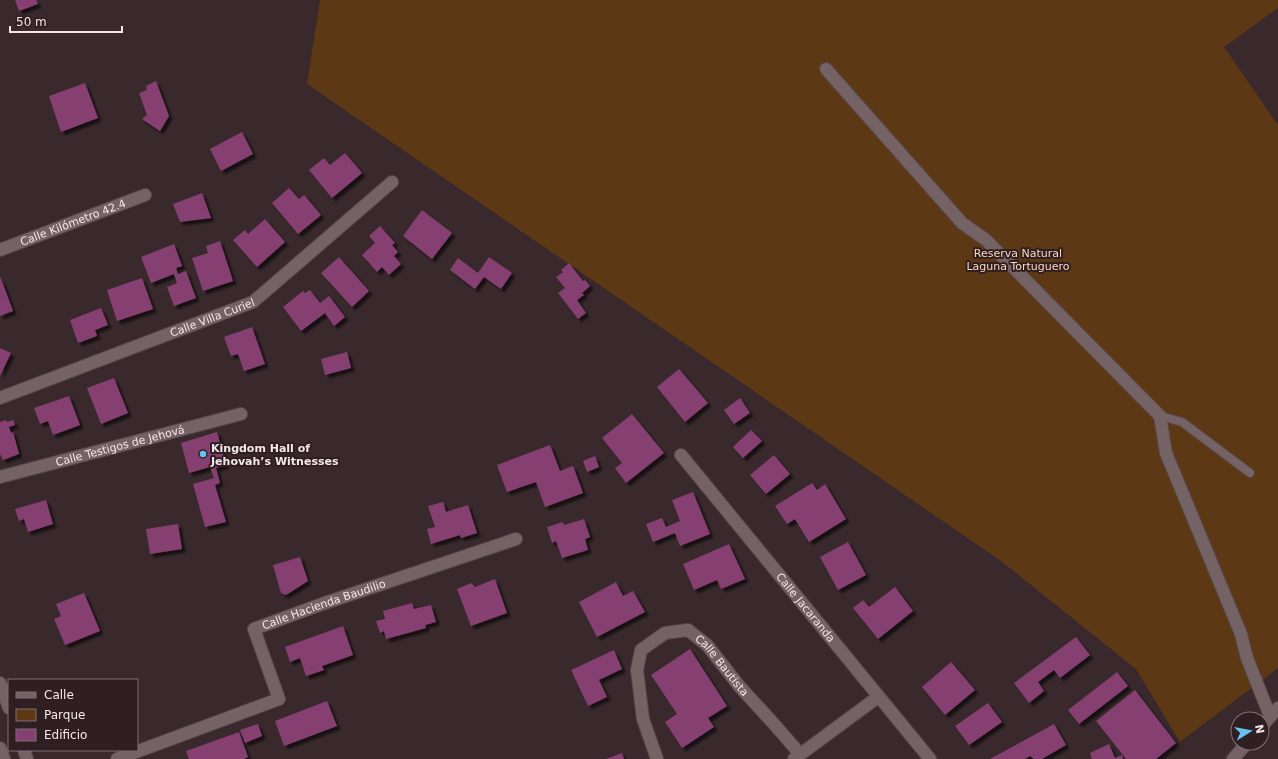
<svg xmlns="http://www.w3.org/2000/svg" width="1278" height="759" font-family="'DejaVu Sans',sans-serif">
  <defs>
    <filter id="shadow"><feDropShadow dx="3.5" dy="3.5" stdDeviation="1" flood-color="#0009"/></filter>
  </defs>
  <rect width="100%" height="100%" fill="#39292c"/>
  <path fill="#5d3815" d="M 320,0 L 1278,0 L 1278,8 L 1224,47 L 1278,125 L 1278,668 L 1180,742 L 1136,669 L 1001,561 L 307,84 Z"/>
  <path fill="#853f71" filter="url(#shadow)" d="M 15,0 L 36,0 L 38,4 L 19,11 Z
    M 156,81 L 169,116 L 160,131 L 142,119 L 147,115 L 139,93 L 147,90 L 146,86 Z
    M 85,83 L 98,118 L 61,132 L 49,96 Z
    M 242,132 L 253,154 L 221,171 L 210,149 Z
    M 345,153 L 362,173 L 332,198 L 309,170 L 324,158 L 330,165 Z
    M 289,188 L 299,199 L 304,195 L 321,215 L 298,234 L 272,203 Z
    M 202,193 L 211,218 L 180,222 L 173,204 Z
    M 422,210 L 452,233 L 432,259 L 403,236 Z
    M 265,219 L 285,242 L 257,267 L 233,240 L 245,230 L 248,234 Z
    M 380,226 L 395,243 L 392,245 L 398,252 L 394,256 L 401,264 L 389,275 L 382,267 L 377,272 L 362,255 L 375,243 L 369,236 Z
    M 220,241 L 233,281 L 203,291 L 192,258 L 208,253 L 206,246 Z
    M 174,244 L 182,266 L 176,268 L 178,274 L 186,271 L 196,298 L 174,306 L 167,287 L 177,283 L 174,274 L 151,283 L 141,257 Z
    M 339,257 L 369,291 L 352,307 L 321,273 Z
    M 489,257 L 512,273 L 501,289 L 484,277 L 475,289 L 450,270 L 458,258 L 478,273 Z
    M 569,263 L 583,281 L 585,280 L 590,286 L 582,293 L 584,295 L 577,300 L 586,313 L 578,319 L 558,293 L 565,288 L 556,277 L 563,272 L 561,270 Z
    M 0,276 L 13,311 L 0,316 Z
    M 142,278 L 153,309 L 117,321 L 107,290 Z
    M 310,290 L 320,303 L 329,296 L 345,317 L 334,326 L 325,313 L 301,331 L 283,307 L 303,291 L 305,293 Z
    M 101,308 L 108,325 L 95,330 L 97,336 L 78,343 L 70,320 Z
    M 252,327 L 265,364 L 244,371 L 238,354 L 231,356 L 224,337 Z
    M 0,348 L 11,353 L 0,376 Z
    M 347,352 L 351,368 L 325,375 L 321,359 Z
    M 679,369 L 708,403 L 685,422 L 657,387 Z
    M 114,378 L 128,413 L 101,424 L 87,388 Z
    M 69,396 L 80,425 L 53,435 L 48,421 L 40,424 L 34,408 Z
    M 740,398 L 750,413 L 734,424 L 724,410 Z
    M 632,414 L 664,453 L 626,483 L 615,468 L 622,463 L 602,438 Z
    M 6,420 L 7,422 L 13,420 L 15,425 L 9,427 L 11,433 L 13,432 L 19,454 L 3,460 L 0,454 L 0,422 Z
    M 751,430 L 762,441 L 743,458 L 733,447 Z
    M 217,432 L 226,465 L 216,468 L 220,483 L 215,485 L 226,522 L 205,527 L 193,484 L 214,478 L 210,467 L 189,473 L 181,443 Z
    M 550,445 L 560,471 L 573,466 L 583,493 L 545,507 L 536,482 L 507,492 L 497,465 Z
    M 774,455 L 790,474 L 766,494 L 750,475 Z
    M 595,456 L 599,467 L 587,472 L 583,461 Z
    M 812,483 L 817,490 L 825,484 L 846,519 L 809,542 L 795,519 L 787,524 L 775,506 Z
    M 693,492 L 710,534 L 680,546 L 675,533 L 653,542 L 646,524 L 662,518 L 666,527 L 680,521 L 672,500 Z
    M 46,500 L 53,524 L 28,532 L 24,519 L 19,521 L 15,509 Z
    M 443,502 L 446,512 L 468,505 L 477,533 L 461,538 L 460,535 L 431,544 L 427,529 L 435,527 L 428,506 Z
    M 584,519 L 590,537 L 585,539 L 588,550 L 562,558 L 556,541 L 552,543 L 547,527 L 563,522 L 564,525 Z
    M 178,524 L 182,549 L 150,554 L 146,529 Z
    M 848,542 L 866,575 L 838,590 L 820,557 Z
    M 729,544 L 745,579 L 721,589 L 717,580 L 694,590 L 683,564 Z
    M 300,557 L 308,581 L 286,595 L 281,593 L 273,565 Z
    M 495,579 L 507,613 L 471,626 L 457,589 L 471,583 L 475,587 Z
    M 616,582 L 623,596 L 633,591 L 645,612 L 597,637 L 579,602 Z
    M 895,587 L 913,611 L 878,639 L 853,608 L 863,600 L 869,607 Z
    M 84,593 L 100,631 L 65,645 L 54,619 L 61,616 L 56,604 Z
    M 412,603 L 414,609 L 431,605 L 436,622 L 425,625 L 426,628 L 386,639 L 384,631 L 380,633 L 376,621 L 385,619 L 383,611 Z
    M 343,626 L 353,655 L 322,666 L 324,670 L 306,676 L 300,658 L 290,662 L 285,647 Z
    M 1076,637 L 1090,655 L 1060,678 L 1054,670 L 1038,682 L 1044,691 L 1029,703 L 1014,683 Z
    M 690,649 L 727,706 L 708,718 L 714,727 L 682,748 L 665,722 L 677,714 L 651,675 Z
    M 614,650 L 622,669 L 599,680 L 607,697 L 588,706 L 571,670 Z
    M 951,662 L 975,690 L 945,715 L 922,687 Z
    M 1117,672 L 1128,686 L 1079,724 L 1068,710 Z
    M 1135,690 L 1176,743 L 1156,759 L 1126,759 L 1096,721 Z
    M 327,701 L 337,726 L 284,746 L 275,721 Z
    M 988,703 L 1002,722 L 969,745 L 955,726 Z
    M 258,724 L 262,736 L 245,743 L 240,730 Z
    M 1054,724 L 1066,745 L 1042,759 L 1034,759 L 1030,756 L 1025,759 L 990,759 Z
    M 239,732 L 248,757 L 244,759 L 189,759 L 186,751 Z
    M 1109,744 L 1115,758 L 1122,755 L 1123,759 L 1092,759 L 1090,753 Z
    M 622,753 L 624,759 L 606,759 Z"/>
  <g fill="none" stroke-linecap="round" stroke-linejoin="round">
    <g stroke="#57494b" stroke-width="10">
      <path id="lane" d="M 1160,416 L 1182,422 L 1250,473"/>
    </g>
    <g stroke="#57494b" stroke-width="14">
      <g id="street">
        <path d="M 826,69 L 962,223 L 986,240 L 1160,416 L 1166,453 L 1241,634 L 1247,658 L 1270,716"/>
        <path id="s1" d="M 0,250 L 145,195"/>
        <path id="s2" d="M 0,398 L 253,302 L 392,182"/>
        <path id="s3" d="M 681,455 L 930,759"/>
        <path id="s4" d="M 0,477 L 241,414"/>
        <path id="s5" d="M 117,759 L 279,699 L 254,629 L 322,604 L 516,539"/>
        <path id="s6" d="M 657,759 L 643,719 L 637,670 L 641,650 L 665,633 L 688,630 L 707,645 L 740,687 L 774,724 L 800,754"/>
        <path d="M 794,759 L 878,697"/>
      </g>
    </g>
    <g stroke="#57494b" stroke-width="14">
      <path id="secondary" d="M 0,683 L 9,708
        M 1262,726 L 1278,708
        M 0,748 L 4,759
        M 24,750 L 27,759
        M 1233,759 L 1247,743"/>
    </g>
    <use href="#lane" stroke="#756265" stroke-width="8"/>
    <use href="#street" stroke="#756265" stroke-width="12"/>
    <use href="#secondary" stroke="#756265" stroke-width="12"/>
  </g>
  <circle fill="#65c4ef" stroke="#2f1f22" stroke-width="1.5" cx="203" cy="454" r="4"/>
  <g text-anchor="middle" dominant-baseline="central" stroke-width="4" stroke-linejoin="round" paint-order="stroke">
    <g font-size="11" fill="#f2e7e9" stroke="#2f1f22">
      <text stroke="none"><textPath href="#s1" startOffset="78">Calle Kilómetro 42.4</textPath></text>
      <text stroke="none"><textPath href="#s2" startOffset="227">Calle Villa Curiel</textPath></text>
      <text stroke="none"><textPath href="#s4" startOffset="124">Calle Testigos de Jehová</textPath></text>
      <text stroke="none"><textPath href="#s5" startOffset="321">Calle Hacienda Baudilio</textPath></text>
      <text stroke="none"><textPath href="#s3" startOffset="197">Calle Jacaranda</textPath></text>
      <text stroke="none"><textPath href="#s6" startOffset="214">Calle Bautista</textPath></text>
    </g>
    <g font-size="11" fill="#fed9bb" stroke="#2f1f22">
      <text x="1018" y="253">Reserva Natural<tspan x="1018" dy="13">Laguna Tortuguero</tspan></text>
    </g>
    <g font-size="11" font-weight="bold" fill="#f2e7e9" stroke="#2f1f22" text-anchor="start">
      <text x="211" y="448">Kingdom Hall of<tspan x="211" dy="13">Jehovah’s Witnesses</tspan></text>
    </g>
  </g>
  <rect x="8" y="679" width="130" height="72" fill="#2f1f22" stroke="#7d6f72"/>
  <rect x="16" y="692" width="20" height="6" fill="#756265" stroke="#7d6f72"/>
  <text x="44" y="699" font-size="12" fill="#f2e7e9">Calle</text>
  <rect x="16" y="709" width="20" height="12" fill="#5d3815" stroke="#7d6f72"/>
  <text x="44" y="719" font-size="12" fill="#f2e7e9">Parque</text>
  <rect x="16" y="729" width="20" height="12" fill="#853f71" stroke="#7d6f72"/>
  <text x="44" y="739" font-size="12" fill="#f2e7e9">Edificio</text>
  <g transform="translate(1250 731) rotate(79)"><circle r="19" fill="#2f1f22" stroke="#7d6f72"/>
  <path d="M0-3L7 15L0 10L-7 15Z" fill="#65c4ef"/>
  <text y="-6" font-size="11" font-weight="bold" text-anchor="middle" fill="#f2e7e9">N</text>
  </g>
  <path d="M10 26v6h112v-6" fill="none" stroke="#f2e7e9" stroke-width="2"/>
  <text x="16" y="26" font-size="12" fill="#f2e7e9" stroke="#2f1f22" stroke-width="3" paint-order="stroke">50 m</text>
</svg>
